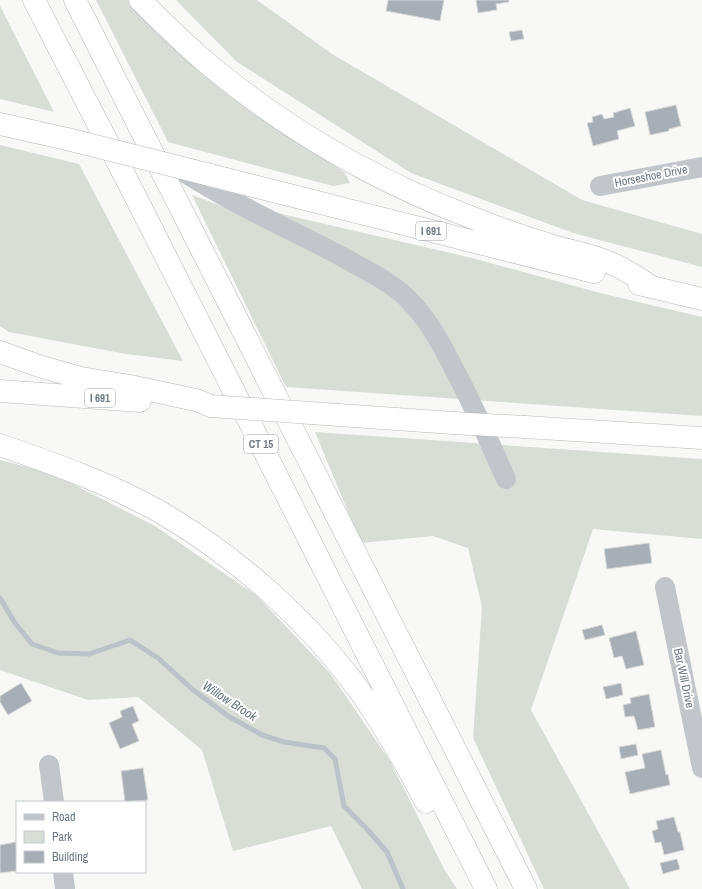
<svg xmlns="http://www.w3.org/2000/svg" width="702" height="889" font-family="'Archivo Narrow',sans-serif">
  <rect width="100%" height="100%" fill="#f8f8f6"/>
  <path fill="#d8ddd6" d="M 96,0 L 128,0 L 218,83 L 295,139 L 345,173 L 350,183 L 333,186 L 168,142 Z
    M 176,0 L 257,0 L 332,54 L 582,200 L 702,234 L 702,267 L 573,233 L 411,173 L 237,62 Z
    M 0,6 L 54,112 L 0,99 Z
    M 0,145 L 79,164 L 183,361 L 126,354 L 9,332 L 0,326 Z
    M 192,195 L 227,208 L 239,204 L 472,258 L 600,293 L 702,317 L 702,416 L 286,387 Z
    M 315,432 L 702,459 L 702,539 L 593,529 L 531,710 L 630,889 L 544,889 L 473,738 L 482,607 L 468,548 L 433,536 L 361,543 Z
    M 0,460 L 53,474 L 155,526 L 257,596 L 330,673 L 390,761 L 444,869 L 457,889 L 362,889 L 331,826 L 233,851 L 202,750 L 138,697 L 88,700 L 0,670 Z"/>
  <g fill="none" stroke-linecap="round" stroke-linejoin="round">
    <path stroke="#bbc3c8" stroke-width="5" d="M 0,598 L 15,623 L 32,644 L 58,653 L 89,654 L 130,640 L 158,658 L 192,689 L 228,716 L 262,735 L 284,742 L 324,748 L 335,759 L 344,806 L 366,828 L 387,852 L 403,889"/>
  </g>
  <path fill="#a8aeb5" stroke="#dadad9" d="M 388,0 L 444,0 L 440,21 L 386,11 Z
    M 476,0 L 509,0 L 509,2 L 496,4 L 497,10 L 478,13 Z
    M 522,30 L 524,39 L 511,41 L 509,32 Z
    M 676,105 L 681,126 L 669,129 L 669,131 L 650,135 L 645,112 Z
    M 630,108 L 635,126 L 617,131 L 619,139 L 593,146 L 587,123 L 593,122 L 592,117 L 602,114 L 604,119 L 614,117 L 613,113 Z
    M 649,543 L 652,563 L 607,569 L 604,549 Z
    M 602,625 L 605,635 L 585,640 L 582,630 Z
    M 636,631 L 644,665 L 626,669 L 622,656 L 614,658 L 609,638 Z
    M 21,683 L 32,701 L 8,715 L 0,702 L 0,696 Z
    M 621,683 L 623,695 L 606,699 L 603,687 Z
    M 649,694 L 655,727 L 638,730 L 634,716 L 625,717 L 623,705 L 631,703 L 630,698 Z
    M 133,706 L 139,721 L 132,724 L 139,741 L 120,749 L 109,723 L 122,717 L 120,711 Z
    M 636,744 L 638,755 L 621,759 L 619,747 Z
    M 661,750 L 666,775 L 668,774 L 670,785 L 630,794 L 625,772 L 645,768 L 642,754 Z
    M 143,768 L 148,800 L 125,802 L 121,771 Z
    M 674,817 L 678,832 L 680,832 L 684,850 L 664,855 L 661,842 L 655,843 L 652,831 L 658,829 L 656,821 Z
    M 16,842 L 17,871 L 0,873 L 0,845 Z
    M 677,859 L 680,869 L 663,874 L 660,863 Z"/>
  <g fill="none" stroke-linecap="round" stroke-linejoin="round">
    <g stroke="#b4b7ba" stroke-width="23">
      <path id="highway" d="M 34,0 L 129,184 L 486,889
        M 75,0 L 526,889
        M 140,0 C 162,22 184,44 208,64 C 287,130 378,182 473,218 C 498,228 524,237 550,245 C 569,251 589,254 608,262 C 624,268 638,278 652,287
        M 0,124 L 67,139
        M 210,175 L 594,272
        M 639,284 L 702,299
        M 0,352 L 42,367 L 81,378 L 130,386 L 196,400 L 211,406
        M 0,391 L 140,401
        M 339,415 L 453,423
        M 525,427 L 702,438
        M 0,445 C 55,464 111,484 162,513 C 238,558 307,619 359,690 C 376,714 391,739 406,765 C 413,777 419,790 426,802"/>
    </g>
    <path stroke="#c2c5c9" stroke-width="20" d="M 182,171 C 232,203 285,227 337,254 C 360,267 390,281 408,299 C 428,319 441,343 453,367 C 473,404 489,441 506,479
      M 600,186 L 702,167
      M 665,587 L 702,768
      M 49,765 L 54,802
      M 63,872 L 65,889"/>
    <use href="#highway" stroke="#fff" stroke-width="22"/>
    <g stroke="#b4b7ba" stroke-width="23" stroke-linecap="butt">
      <path id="highway-bridge" d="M 67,139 L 210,175
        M 211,406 L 339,415
        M 453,423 L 525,427"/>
    </g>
    <use href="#highway-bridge" stroke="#fff" stroke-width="22"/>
  </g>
  <g text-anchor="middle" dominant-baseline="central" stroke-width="4" stroke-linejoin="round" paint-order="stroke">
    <g fill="#fff" stroke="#97a0a9" stroke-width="1">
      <rect x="416" y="222" width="30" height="18" rx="3"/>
      <rect x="85" y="389" width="30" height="18" rx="3"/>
      <rect x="244" y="435" width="34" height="18" rx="3"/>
    </g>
    <g font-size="11" font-weight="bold" fill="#6b7784">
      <text x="431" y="231">I 691</text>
      <text x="100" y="398">I 691</text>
      <text x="261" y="444">CT 15</text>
    </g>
    <g font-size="12" fill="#6b7784" stroke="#fff">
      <text transform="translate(651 176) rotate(-11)">Horseshoe Drive</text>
      <text transform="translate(684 678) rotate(78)">Bar Will Drive</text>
    </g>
    <g font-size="13" font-style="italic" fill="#67777f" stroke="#fff">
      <text transform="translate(230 701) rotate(33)">Willow Brook</text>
    </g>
  </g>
  <rect x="16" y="801" width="130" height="72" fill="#ffffff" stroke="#c4c9ce"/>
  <rect x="24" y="814" width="20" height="6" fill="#c2c5c9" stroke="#c4c9ce"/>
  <text x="52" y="821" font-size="12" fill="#6b7784">Road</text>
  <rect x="24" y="831" width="20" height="12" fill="#d8ddd6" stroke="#c4c9ce"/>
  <text x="52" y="841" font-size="12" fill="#6b7784">Park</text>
  <rect x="24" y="851" width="20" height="12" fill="#a8aeb5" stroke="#c4c9ce"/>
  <text x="52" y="861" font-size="12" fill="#6b7784">Building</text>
</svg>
